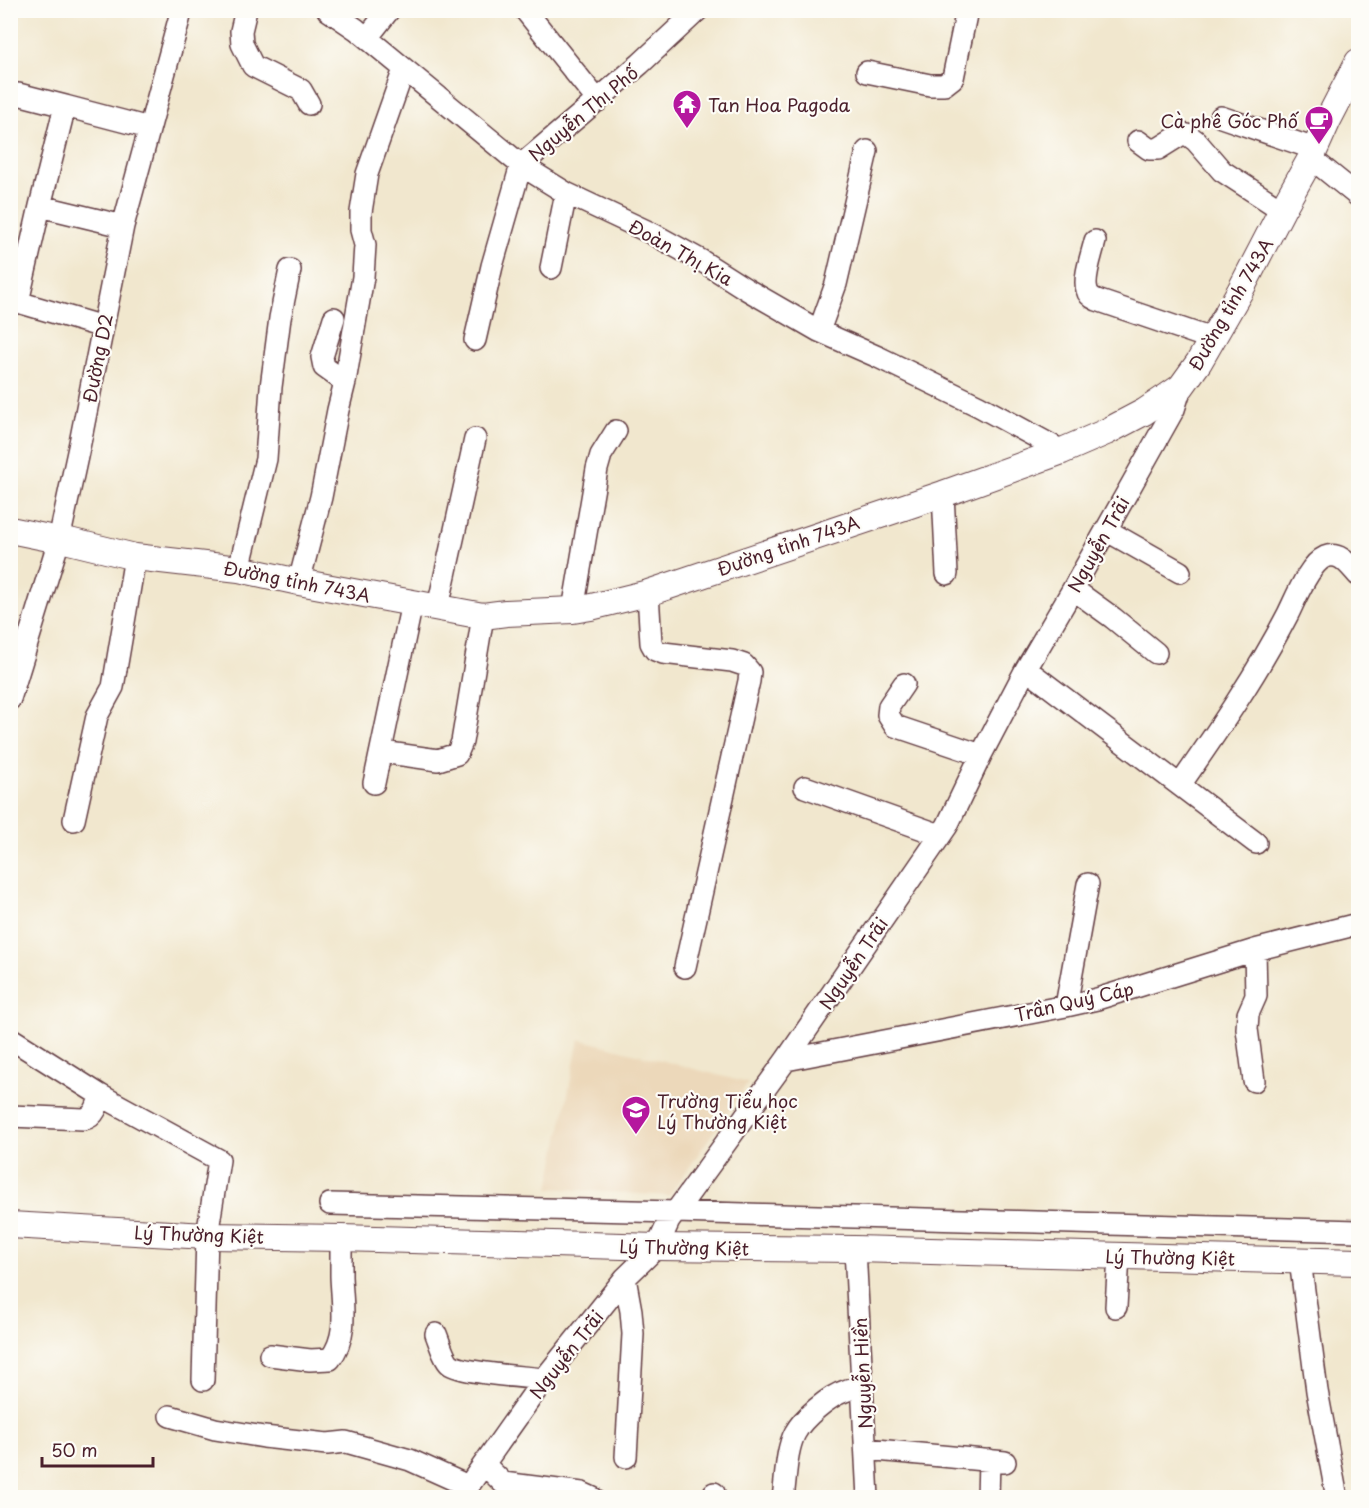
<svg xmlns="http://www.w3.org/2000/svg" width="1369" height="1508" font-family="'Playpen Sans',sans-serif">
  <rect width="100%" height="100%" fill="#fdfcf7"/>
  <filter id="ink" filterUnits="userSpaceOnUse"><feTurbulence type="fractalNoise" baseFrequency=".0167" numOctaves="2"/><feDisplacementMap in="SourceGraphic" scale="12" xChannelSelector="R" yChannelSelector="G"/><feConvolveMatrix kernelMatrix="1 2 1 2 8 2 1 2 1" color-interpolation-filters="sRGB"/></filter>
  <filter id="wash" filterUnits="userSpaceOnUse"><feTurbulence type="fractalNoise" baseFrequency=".008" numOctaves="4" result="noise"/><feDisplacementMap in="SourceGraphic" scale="24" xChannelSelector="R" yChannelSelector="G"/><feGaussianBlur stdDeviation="1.35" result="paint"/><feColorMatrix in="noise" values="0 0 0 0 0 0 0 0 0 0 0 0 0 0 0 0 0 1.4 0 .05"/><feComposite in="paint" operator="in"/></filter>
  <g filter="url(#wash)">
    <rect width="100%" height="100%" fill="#f1e7ce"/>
    <path fill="#ecd8ba" d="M 579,1039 L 748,1083 L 669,1196 L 549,1188 Z"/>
  </g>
  <g filter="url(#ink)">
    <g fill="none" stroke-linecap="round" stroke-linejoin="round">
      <g stroke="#633d43" stroke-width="24">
        <path id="minor" d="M 246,10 L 241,31 L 242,44 L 253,66 L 301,90 L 309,104
          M 328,10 L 356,29 L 521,165 L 566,193 L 653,234 L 702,261 L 746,289 L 819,331 L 878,357 L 979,406 L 1062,451
          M 525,10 L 598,101
          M 367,38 L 389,10
          M 867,72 L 930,85 L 944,85 L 953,78 L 967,10
          M 18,94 L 65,106
          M 1221,117 L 1315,149
          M 1138,141 L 1149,149 L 1158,149 L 1182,134 L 1188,135 L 1196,141 L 1222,171 L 1282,210
          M 1311,158 L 1358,196
          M 40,206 L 65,106 L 149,128
          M 1095,241 C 1092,254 1083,278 1087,290 C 1088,295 1092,298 1097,300 L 1212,339
          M 551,268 L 566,193
          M 103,327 L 18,302 L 40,206 L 123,226
          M 819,331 L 836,284 L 867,151
          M 475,340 L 492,266 L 521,165 L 640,64 L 698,10
          M 345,382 L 363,277 L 365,245 L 361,230 L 361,212 L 367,174 L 404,69
          M 943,494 L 947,574
          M 1106,530 L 1180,572
          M 239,569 L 266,459 L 271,387 L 280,318 L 290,270
          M 299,582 L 321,497 L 338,410 L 345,382 L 324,367 L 322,357 L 334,318
          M 1073,589 L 1113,618 L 1156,653
          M 648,593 L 651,643 L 655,650 L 663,653 L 732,661 L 744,665 L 750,672 L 749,681 L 685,967
          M 438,607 L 475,439
          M 573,610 L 597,469 L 601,455 L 616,431
          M 1026,669 L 1256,843
          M 904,684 L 889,706 L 888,715 L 895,726 L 981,755
          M 10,699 L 59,540 L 81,438 L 123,226 L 180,16
          M 382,752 L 438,760 L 457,754 L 462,742 L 483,616
          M 374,783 L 412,603
          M 1180,785 C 1219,729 1257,674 1288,614 C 1296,598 1309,564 1325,557 C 1340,551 1349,565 1358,575
          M 805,787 L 940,835
          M 74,820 L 97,716 L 113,687 L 135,557
          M 1066,1006 L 1088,884
          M 10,1038 L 100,1095 C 98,1105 95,1117 84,1119 L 10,1116
          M 786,1060 L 1066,1006 L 1097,999 L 1255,950 L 1358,924
          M 1254,1081 L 1247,1029 L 1248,1014 L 1256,996 L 1255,950
          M 100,1095 L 219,1160 L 207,1236 L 203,1380
          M 330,1204 L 676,1212 L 1358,1231
          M 855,1249 L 868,1498
          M 1300,1260 L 1317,1391 L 1337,1498
          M 625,1278 L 631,1311 L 633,1334 L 626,1457
          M 1116,1307 L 1119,1256
          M 436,1334 C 439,1341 444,1359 450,1364 C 461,1373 527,1377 544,1379
          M 270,1355 L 310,1360 L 330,1359 C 349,1336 342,1304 341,1276 C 341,1263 341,1251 341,1238
          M 170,1416 L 215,1429 L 264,1437 L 327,1444 L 346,1442 L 410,1460 L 468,1486
          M 866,1449 L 1005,1462
          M 484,1464 L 503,1483 L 582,1493 L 593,1498
          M 714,1493 L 714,1498
          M 460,1498 L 544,1379 L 625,1278 L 657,1247 L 669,1221 L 786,1060 L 947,826 L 981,755 L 1026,669 L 1073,589 L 1174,409 L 1181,387
          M 783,1498 C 786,1478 786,1450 795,1433 C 803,1418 829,1396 845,1391 C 851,1388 856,1388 863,1388
          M 988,1498 L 989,1460"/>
      </g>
      <g stroke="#633d43" stroke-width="28">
        <path id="major" d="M 10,530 L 59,540 L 65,540 L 135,557 L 239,569 L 299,582 L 483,616 L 506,613 L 573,610 L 591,607 L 648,593 L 943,494 L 1062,451 L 1106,432 L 1144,412 L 1181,387 L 1199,362 L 1240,291 L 1282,210 L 1311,158 L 1328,120 L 1358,62
          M 10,1225 L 207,1236 L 341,1238 L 657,1247 L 855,1249 L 1358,1262"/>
      </g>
      <use href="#minor" stroke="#fff" stroke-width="21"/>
      <use href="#major" stroke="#fff" stroke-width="26"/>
    </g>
  </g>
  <defs>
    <g id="temple-pin" transform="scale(1.5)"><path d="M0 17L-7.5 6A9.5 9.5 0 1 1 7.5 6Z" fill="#b5179e" stroke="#fdfcf7"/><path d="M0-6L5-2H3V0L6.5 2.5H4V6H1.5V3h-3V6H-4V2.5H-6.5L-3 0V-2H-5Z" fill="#fff"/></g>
    <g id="cafe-pin" transform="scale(1.5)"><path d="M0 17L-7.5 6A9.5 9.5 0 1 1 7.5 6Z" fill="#b5179e" stroke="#fdfcf7"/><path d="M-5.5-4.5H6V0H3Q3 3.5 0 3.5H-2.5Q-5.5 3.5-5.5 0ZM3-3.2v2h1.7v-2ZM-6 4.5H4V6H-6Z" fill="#fff"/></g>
    <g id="school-pin" transform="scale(1.5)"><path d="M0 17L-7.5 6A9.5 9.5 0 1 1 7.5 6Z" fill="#b5179e" stroke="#fdfcf7"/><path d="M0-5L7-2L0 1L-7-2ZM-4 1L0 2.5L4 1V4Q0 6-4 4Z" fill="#fff"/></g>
  </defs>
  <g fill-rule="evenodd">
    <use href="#temple-pin" x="687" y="104"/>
    <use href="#cafe-pin" x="1319" y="120"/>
    <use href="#school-pin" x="636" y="1110"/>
  </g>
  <g text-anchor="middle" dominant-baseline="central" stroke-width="4.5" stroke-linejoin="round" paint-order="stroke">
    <g font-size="18" fill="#4a1f2b" stroke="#fdfcf7" text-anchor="start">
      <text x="708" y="104">Tan Hoa Pagoda</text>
      <text x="1298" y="120" text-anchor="end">Cà phê Góc Phố</text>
      <text x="657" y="1100">Trường Tiểu học<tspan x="657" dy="21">Lý Thường Kiệt</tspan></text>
    </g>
    <g font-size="18" fill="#4a1f2b" stroke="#fdfcf7">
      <text transform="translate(583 113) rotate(-40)">Nguyễn Thị Phố</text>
      <text transform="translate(681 252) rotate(29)">Đoàn Thị Kia</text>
      <text transform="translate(1230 304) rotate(-60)">Đường tỉnh 743A</text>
      <text transform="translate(97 358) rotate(-79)">Đường D2</text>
      <text transform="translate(1098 544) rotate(-61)">Nguyễn Trãi</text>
      <text transform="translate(788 545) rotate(-19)">Đường tỉnh 743A</text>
      <text transform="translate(297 581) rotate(11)">Đường tỉnh 743A</text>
      <text transform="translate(853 963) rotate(-56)">Nguyễn Trãi</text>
      <text transform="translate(1074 1001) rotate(-13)">Trần Quý Cáp</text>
      <text transform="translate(199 1234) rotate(2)">Lý Thường Kiệt</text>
      <text transform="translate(684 1247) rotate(1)">Lý Thường Kiệt</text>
      <text transform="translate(1170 1257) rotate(1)">Lý Thường Kiệt</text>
      <text transform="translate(566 1354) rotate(-52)">Nguyễn Trãi</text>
      <text transform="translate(862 1373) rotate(-93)">Nguyễn Hiền</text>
    </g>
  </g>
  <rect width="1369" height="1508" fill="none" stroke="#fdfcf7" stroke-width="36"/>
  <path d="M42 1457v9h111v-9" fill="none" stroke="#4a1f2b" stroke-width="3"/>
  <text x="51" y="1457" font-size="18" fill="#4a1f2b" stroke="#fdfcf7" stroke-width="4.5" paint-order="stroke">50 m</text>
</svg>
